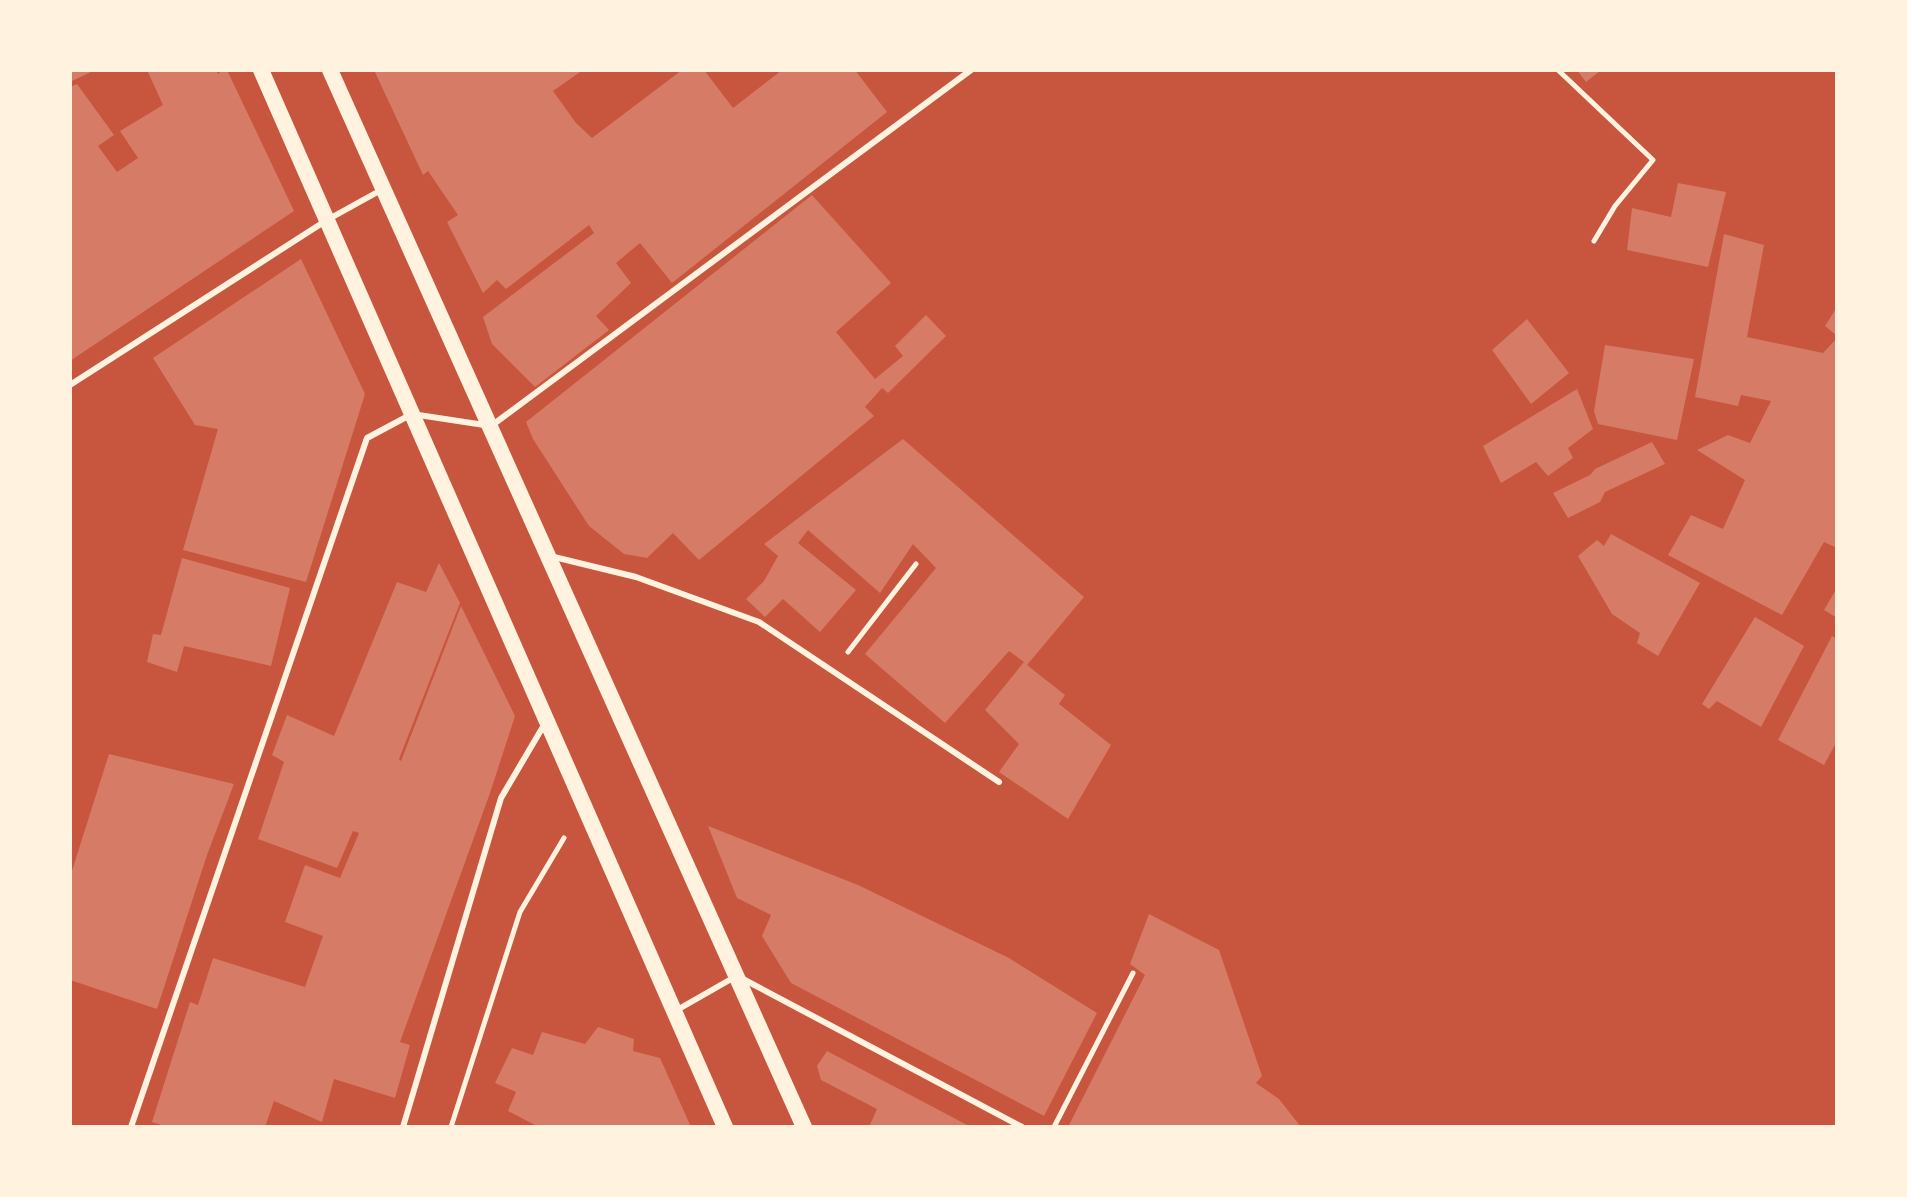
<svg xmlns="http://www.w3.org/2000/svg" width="1907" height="1197" font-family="Rubik,sans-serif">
  <rect width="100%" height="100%" fill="#c8553d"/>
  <path fill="#d67c66" d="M 70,70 L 95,70 L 70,82 Z
    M 147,70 L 216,70 L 218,74 L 222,70 L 227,70 L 294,211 L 70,361 L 70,87 L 77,84 L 114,135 L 98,146 L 117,172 L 138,158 L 120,131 L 163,105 Z
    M 374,70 L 583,70 L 553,91 L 576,123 L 592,138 L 682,70 L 704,70 L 733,108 L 782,70 L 855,70 L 887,112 L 672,283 L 640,243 L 616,263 L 631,283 L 596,316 L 609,330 L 535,387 L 492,344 L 483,317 L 594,233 L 589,225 L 506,289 L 497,280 L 483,293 L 447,222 L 458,215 L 428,171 L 423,175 Z
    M 1577,70 L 1601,70 L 1586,82 Z
    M 1678,183 L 1726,192 L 1708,267 L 1627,250 L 1632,208 L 1671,217 Z
    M 812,195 L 891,283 L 836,332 L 875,379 L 903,356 L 895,346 L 926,315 L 946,336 L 888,393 L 882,388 L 865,407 L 874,416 L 699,560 L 673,533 L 647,558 L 624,554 L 589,526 L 533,439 L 526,422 Z
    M 1724,234 L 1764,245 L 1747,337 L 1823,353 L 1837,338 L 1837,548 L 1824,542 L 1782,615 L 1668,555 L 1691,515 L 1723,529 L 1745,480 L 1697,450 L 1728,435 L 1750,443 L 1771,401 L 1741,395 L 1738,406 L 1695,397 Z
    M 301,259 L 365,394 L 306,582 L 183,550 L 218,429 L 195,425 L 153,358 Z
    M 1837,307 L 1837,336 L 1825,326 Z
    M 1527,319 L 1569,373 L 1531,404 L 1492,350 Z
    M 1605,345 L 1694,359 L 1677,440 L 1598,424 L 1594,411 Z
    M 1577,389 L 1593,429 L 1568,448 L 1573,458 L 1548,476 L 1536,462 L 1501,483 L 1483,446 Z
    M 903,439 L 1084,597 L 1027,665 L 1065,695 L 1059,704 L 1111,745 L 1068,819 L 999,772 L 1019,744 L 985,710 L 1024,662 L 1009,651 L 945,723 L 865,654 L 936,568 L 913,544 L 880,593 L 808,530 L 798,543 L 856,590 L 820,632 L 783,599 L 765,617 L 746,599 L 764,581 L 778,556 L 764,544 Z
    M 1652,442 L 1665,464 L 1605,492 L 1600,502 L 1568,518 L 1553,493 L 1590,475 L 1595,469 Z
    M 1611,534 L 1700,583 L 1658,656 L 1637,643 L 1640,633 L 1612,614 L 1578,556 L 1597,540 L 1604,546 Z
    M 182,558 L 290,588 L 271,666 L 184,646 L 177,672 L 147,662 L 153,634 L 161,635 Z
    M 439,563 L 460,603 L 399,759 L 401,761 L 461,606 L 515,716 L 490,793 L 400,1042 L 410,1045 L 395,1098 L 334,1079 L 322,1122 L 274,1101 L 265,1127 L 168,1127 L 152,1122 L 190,1002 L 198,1005 L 213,958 L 305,987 L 323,936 L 285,922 L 305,865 L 340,878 L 359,833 L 353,831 L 337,868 L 258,839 L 284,762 L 272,755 L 287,715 L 334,736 L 397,582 L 426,592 Z
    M 1837,588 L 1837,618 L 1824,610 Z
    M 1755,617 L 1804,646 L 1761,727 L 1717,701 L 1709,709 L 1702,704 Z
    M 1832,636 L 1837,639 L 1837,741 L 1824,765 L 1778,740 Z
    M 109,754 L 234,784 L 207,855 L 157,1009 L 70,980 L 70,877 Z
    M 708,826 L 858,885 L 1009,958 L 1097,1013 L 1044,1116 L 791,983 L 762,936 L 771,915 L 737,898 Z
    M 1149,914 L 1219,950 L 1262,1076 L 1256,1083 L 1279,1099 L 1301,1127 L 1068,1127 L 1145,975 L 1130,964 Z
    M 598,1027 L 634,1039 L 633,1051 L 660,1058 L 691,1127 L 539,1127 L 508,1111 L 516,1092 L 495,1083 L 512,1048 L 533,1055 L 542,1032 L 585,1044 Z
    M 827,1051 L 971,1127 L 869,1127 L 877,1109 L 821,1080 L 817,1066 Z"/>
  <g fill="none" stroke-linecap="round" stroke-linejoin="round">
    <path stroke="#fff3e0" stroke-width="5" d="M 1558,70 L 1653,160 L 1615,206 L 1594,241
      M 848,652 L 916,564
      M 451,1127 L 520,912 L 564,838
      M 1054,1127 L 1133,973"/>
    <path stroke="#fff3e0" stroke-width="6" d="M 70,385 L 327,220 L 383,189
      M 550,556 L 636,577 L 759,622 L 999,782
      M 743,979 L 1022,1127
      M 677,1010 L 733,978
      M 131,1127 L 367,438 L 412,414 L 491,426 L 971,70
      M 403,1127 L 501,798 L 544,725"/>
    <path stroke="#fff3e0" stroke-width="16" d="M 261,70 L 725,1127
      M 330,70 L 804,1127"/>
  </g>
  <rect width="1907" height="1197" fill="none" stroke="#fff3e0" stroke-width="144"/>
</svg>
